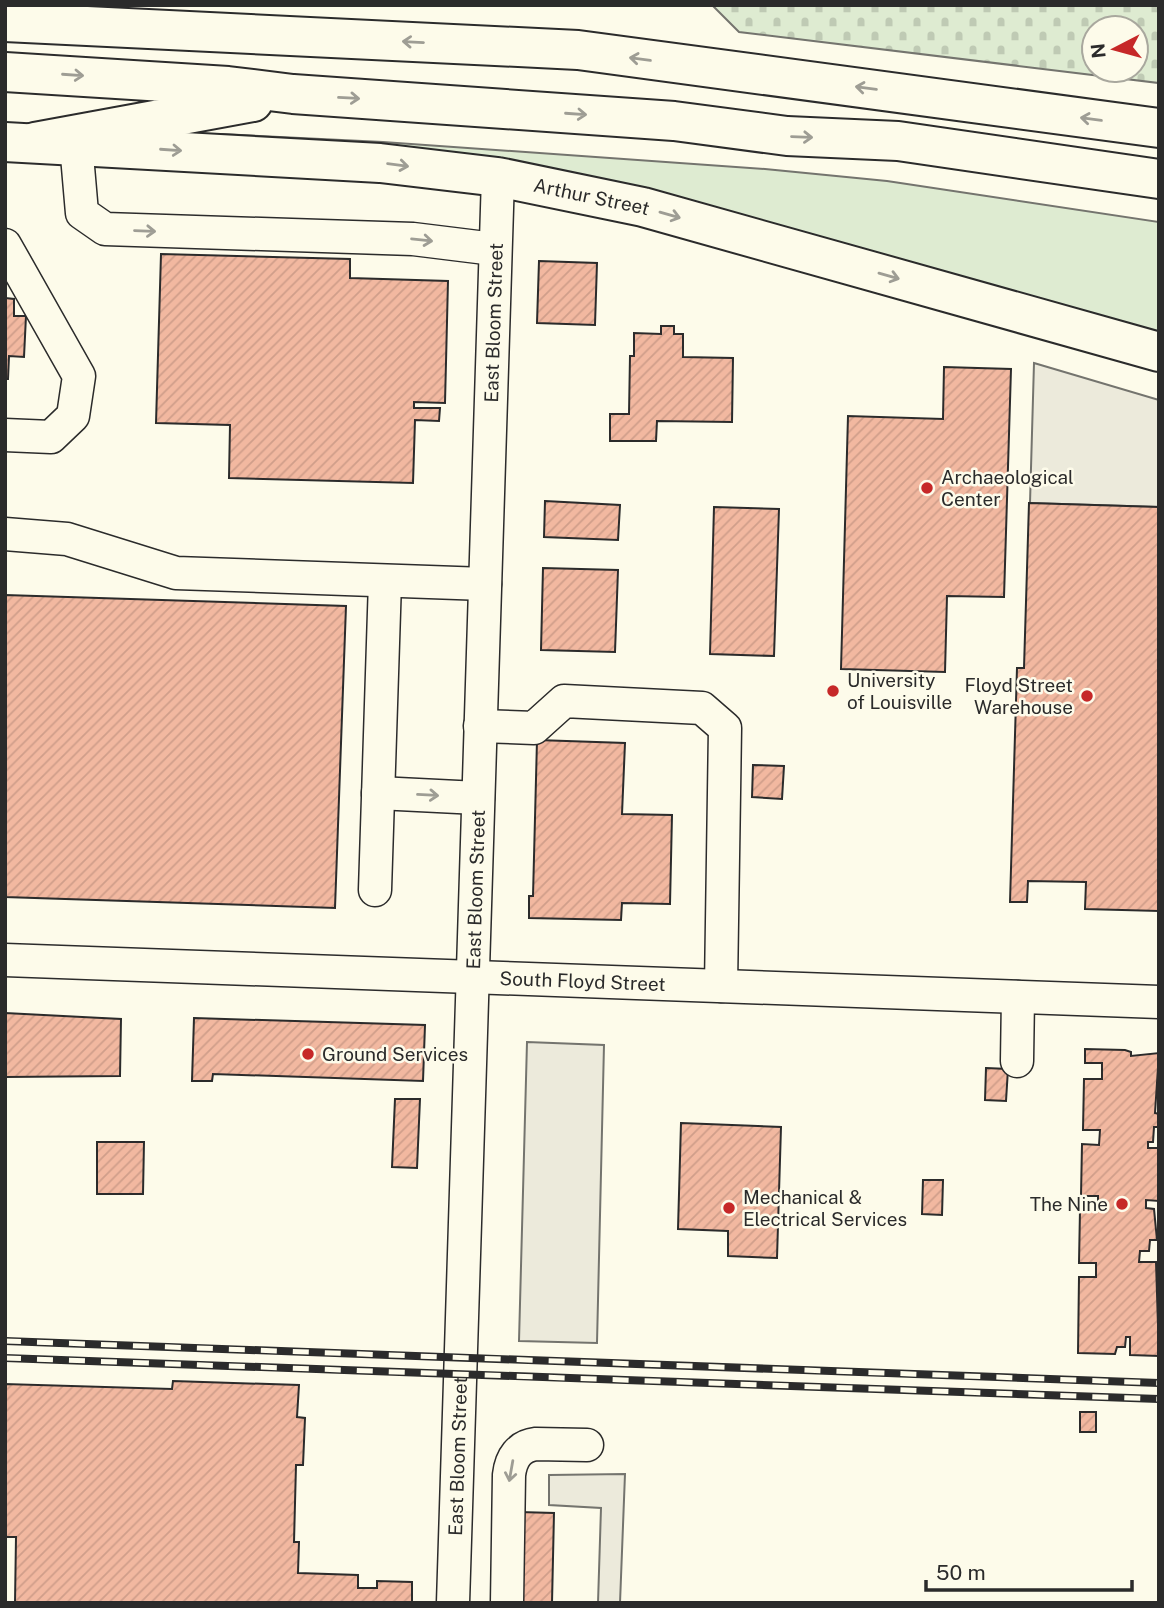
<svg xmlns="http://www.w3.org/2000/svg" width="1164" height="1608" font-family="'Public Sans',sans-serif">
  <defs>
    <pattern id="cemetery-stones" width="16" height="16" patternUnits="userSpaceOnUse" patternTransform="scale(1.75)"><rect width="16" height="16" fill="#deebd1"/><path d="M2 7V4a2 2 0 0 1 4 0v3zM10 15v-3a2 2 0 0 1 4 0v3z" fill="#bfcab4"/></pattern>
    <pattern id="building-hatch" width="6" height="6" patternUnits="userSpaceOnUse" patternTransform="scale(1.75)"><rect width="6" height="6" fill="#f2b8a0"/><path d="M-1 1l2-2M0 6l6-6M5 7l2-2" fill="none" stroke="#d09e8a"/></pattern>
  </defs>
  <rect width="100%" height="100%" fill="#fdfbea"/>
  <path fill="#deebd1" stroke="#74746e" stroke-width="2" d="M 221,134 L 383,142 L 765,169 L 887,181 L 1159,222 L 1159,339 L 822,243 L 154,137 Z"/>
  <path fill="url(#cemetery-stones)" stroke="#74746e" stroke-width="2" fill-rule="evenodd" d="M 712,5 L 1159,5 L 1159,83 L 739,32 ZM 1094,28 L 1136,28 L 1136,70 L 1094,70 Z"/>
  <path fill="#eceadb" stroke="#74746e" stroke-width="2" d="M 1034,363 L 1159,400 L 1159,507 L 1030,503 Z
    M 527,1042 L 604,1045 L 597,1343 L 519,1341 Z
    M 625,1474 L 620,1603 L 598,1603 L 601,1508 L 549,1505 L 549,1475 Z"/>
  <path fill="url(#building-hatch)" stroke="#2b2b2b" stroke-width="2" d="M 161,254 L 350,259 L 350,278 L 448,281 L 445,403 L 414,402 L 414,408 L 440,408 L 439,421 L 415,420 L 413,483 L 229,478 L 230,425 L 156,423 Z
    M 539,261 L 597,263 L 595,325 L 537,323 Z
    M 5,298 L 14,299 L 14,316 L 26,316 L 24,357 L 9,356 L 8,379 L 5,379 Z
    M 661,326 L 674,326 L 674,334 L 683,334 L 683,357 L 733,358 L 732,422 L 657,421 L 656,441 L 610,441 L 610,414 L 629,414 L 630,356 L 634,356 L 634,333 L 661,334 Z
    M 944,367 L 1011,369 L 1004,597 L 947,596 L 945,672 L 841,669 L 848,416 L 943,419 Z
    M 545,501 L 620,505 L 618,540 L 544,537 Z
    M 1029,503 L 1159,507 L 1159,911 L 1085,909 L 1086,882 L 1028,881 L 1027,902 L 1010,902 L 1017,668 L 1024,668 Z
    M 714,507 L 779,509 L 774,656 L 710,654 Z
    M 543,568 L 618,570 L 615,652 L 541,650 Z
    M 5,595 L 346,606 L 335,908 L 5,897 Z
    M 537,740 L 625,743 L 622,814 L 672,815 L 670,904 L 622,903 L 621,920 L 529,918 L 529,896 L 533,896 Z
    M 753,765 L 784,766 L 782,799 L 752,797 Z
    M 5,1013 L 121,1019 L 120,1076 L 5,1077 Z
    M 194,1018 L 425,1025 L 423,1081 L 213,1074 L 212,1081 L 192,1081 Z
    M 1085,1049 L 1125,1050 L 1131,1052 L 1131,1056 L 1159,1053 L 1155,1113 L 1159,1114 L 1158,1127 L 1154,1127 L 1153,1142 L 1148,1142 L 1148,1148 L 1159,1148 L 1159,1201 L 1146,1200 L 1146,1208 L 1154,1209 L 1157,1240 L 1150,1240 L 1149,1251 L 1140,1251 L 1139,1262 L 1156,1262 L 1159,1356 L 1130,1355 L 1130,1337 L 1126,1337 L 1125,1347 L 1117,1347 L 1115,1354 L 1078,1353 L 1079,1277 L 1096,1277 L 1096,1263 L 1079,1263 L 1080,1210 L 1098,1210 L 1098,1196 L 1081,1196 L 1082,1144 L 1099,1145 L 1100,1130 L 1083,1130 L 1084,1079 L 1102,1079 L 1102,1063 L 1085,1063 Z
    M 986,1068 L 1008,1069 L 1006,1101 L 985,1100 Z
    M 395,1099 L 420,1099 L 417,1168 L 392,1167 Z
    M 681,1123 L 781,1127 L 777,1258 L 728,1256 L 728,1231 L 678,1229 Z
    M 97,1142 L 144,1142 L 143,1194 L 97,1194 Z
    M 923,1180 L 943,1180 L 942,1215 L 922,1214 Z
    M 173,1381 L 299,1385 L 297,1417 L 305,1418 L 303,1465 L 296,1465 L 294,1542 L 299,1542 L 298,1573 L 358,1575 L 358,1588 L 377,1588 L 377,1581 L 412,1582 L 412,1603 L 15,1603 L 16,1537 L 5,1537 L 5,1384 L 172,1389 Z
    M 1080,1412 L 1096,1412 L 1096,1432 L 1080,1432 Z
    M 519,1512 L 554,1513 L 552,1603 L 514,1603 Z"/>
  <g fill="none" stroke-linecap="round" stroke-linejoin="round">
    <g stroke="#2b2b2b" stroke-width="35">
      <g id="minor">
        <path d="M 76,144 L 82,213 L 105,229 L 413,239 L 494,249"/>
        <path d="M 5,245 L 79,376 L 73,416 L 51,437 L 5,435"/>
        <path d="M 5,534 L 67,539 L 176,573 L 485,584"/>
        <path d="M 480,726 L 534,728 L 564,701 L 702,708 L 725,728 L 721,986"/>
        <path d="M 378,793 L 478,798"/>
        <path d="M 375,890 L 385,581"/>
        <path id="s1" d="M 5,960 L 1159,1002"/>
        <path d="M 1017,1061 L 1018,997"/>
        <path id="s2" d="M 453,1603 L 498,177"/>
        <path d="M 507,1603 L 509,1475 C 511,1458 519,1446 536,1444 L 587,1445"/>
      </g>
    </g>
    <g stroke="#2b2b2b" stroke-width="42">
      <g id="major">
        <path id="s3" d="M 5,142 L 380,163 L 498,177 L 643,207 L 1159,352"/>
      </g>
    </g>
    <g stroke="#2b2b2b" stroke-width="42">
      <path id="highway" d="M 5,22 L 578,50 L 1159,128
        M 5,72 L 228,86 L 293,94 L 674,121 L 787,136 L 898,141 L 1159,179
        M 35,142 L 253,102"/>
    </g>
    <use href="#minor" stroke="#fdfbea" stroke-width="32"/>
    <use href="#major" stroke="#fdfbea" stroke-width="38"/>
    <use href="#highway" stroke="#fdfbea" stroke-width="38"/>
    <g stroke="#2b2b2b" stroke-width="8">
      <path id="rail" d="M 5,1341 L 1159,1383
        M 5,1358 L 1159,1399"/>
    </g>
    <use href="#rail" stroke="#fdfbea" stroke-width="5" stroke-dasharray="16" stroke-linecap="butt"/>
  </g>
  <defs><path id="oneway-shaft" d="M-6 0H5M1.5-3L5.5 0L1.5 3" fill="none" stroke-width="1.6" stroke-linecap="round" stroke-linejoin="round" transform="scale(1.75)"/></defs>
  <g stroke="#9e9d94">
    <use href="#oneway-shaft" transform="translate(413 42) rotate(-177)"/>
    <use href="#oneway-shaft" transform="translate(640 59) rotate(-172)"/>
    <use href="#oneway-shaft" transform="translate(73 75) rotate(4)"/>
    <use href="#oneway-shaft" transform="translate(866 88) rotate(-173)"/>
    <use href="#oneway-shaft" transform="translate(349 98) rotate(3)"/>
    <use href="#oneway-shaft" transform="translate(576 114) rotate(4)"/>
    <use href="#oneway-shaft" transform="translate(1091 119) rotate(-172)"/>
    <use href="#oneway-shaft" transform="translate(802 137) rotate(2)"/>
    <use href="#oneway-shaft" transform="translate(171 150) rotate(4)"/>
    <use href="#oneway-shaft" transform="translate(398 165) rotate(7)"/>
    <use href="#oneway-shaft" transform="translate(670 215) rotate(16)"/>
    <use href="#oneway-shaft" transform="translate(145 231) rotate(2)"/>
    <use href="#oneway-shaft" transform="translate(422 240) rotate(6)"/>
    <use href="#oneway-shaft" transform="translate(889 276) rotate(16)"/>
    <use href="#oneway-shaft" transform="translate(428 795) rotate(3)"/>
    <use href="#oneway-shaft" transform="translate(511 1471) rotate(100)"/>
  </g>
  <g fill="#c62828" stroke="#fdfbea" stroke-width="2.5">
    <circle cx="927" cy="488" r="7"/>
    <circle cx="833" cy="691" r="7"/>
    <circle cx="1087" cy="696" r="7"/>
    <circle cx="308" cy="1054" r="7"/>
    <circle cx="1122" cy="1204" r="7"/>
    <circle cx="729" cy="1208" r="7"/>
  </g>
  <g text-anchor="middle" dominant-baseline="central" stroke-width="5" stroke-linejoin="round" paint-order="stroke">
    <g font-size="19" fill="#2b2b2b" stroke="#fdfbea">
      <text stroke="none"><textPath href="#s3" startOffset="590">Arthur Street</textPath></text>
      <text stroke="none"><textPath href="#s2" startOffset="1281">East Bloom Street</textPath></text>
      <text stroke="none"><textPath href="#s2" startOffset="714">East Bloom Street</textPath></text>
      <text stroke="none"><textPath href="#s1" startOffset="578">South Floyd Street</textPath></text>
      <text stroke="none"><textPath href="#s2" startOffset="147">East Bloom Street</textPath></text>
    </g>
    <g font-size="19" fill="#2b2b2b" stroke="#fdfbea" text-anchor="start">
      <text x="941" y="477">Archaeological<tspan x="941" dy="22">Center</tspan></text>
      <text x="847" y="680">University<tspan x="847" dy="22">of Louisville</tspan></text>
      <text x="1073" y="685" text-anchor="end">Floyd Street<tspan x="1073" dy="22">Warehouse</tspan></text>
      <text x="322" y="1054">Ground Services</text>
      <text x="743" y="1197">Mechanical &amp;<tspan x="743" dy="22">Electrical Services</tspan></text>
      <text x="1108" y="1204" text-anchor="end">The Nine</text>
    </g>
  </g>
  <rect width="1164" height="1608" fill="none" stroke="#2b2b2b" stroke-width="14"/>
  <g transform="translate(1115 49) rotate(264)"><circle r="33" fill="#fdfbea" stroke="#a9a89e" stroke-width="2"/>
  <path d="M0-5L12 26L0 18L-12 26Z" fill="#c62828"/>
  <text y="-10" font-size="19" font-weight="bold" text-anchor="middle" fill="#2b2b2b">N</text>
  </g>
  <path d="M926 1580v10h206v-10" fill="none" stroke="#2b2b2b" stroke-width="3.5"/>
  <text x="936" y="1580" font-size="21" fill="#2b2b2b" stroke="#fdfbea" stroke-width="5" paint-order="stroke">50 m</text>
</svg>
